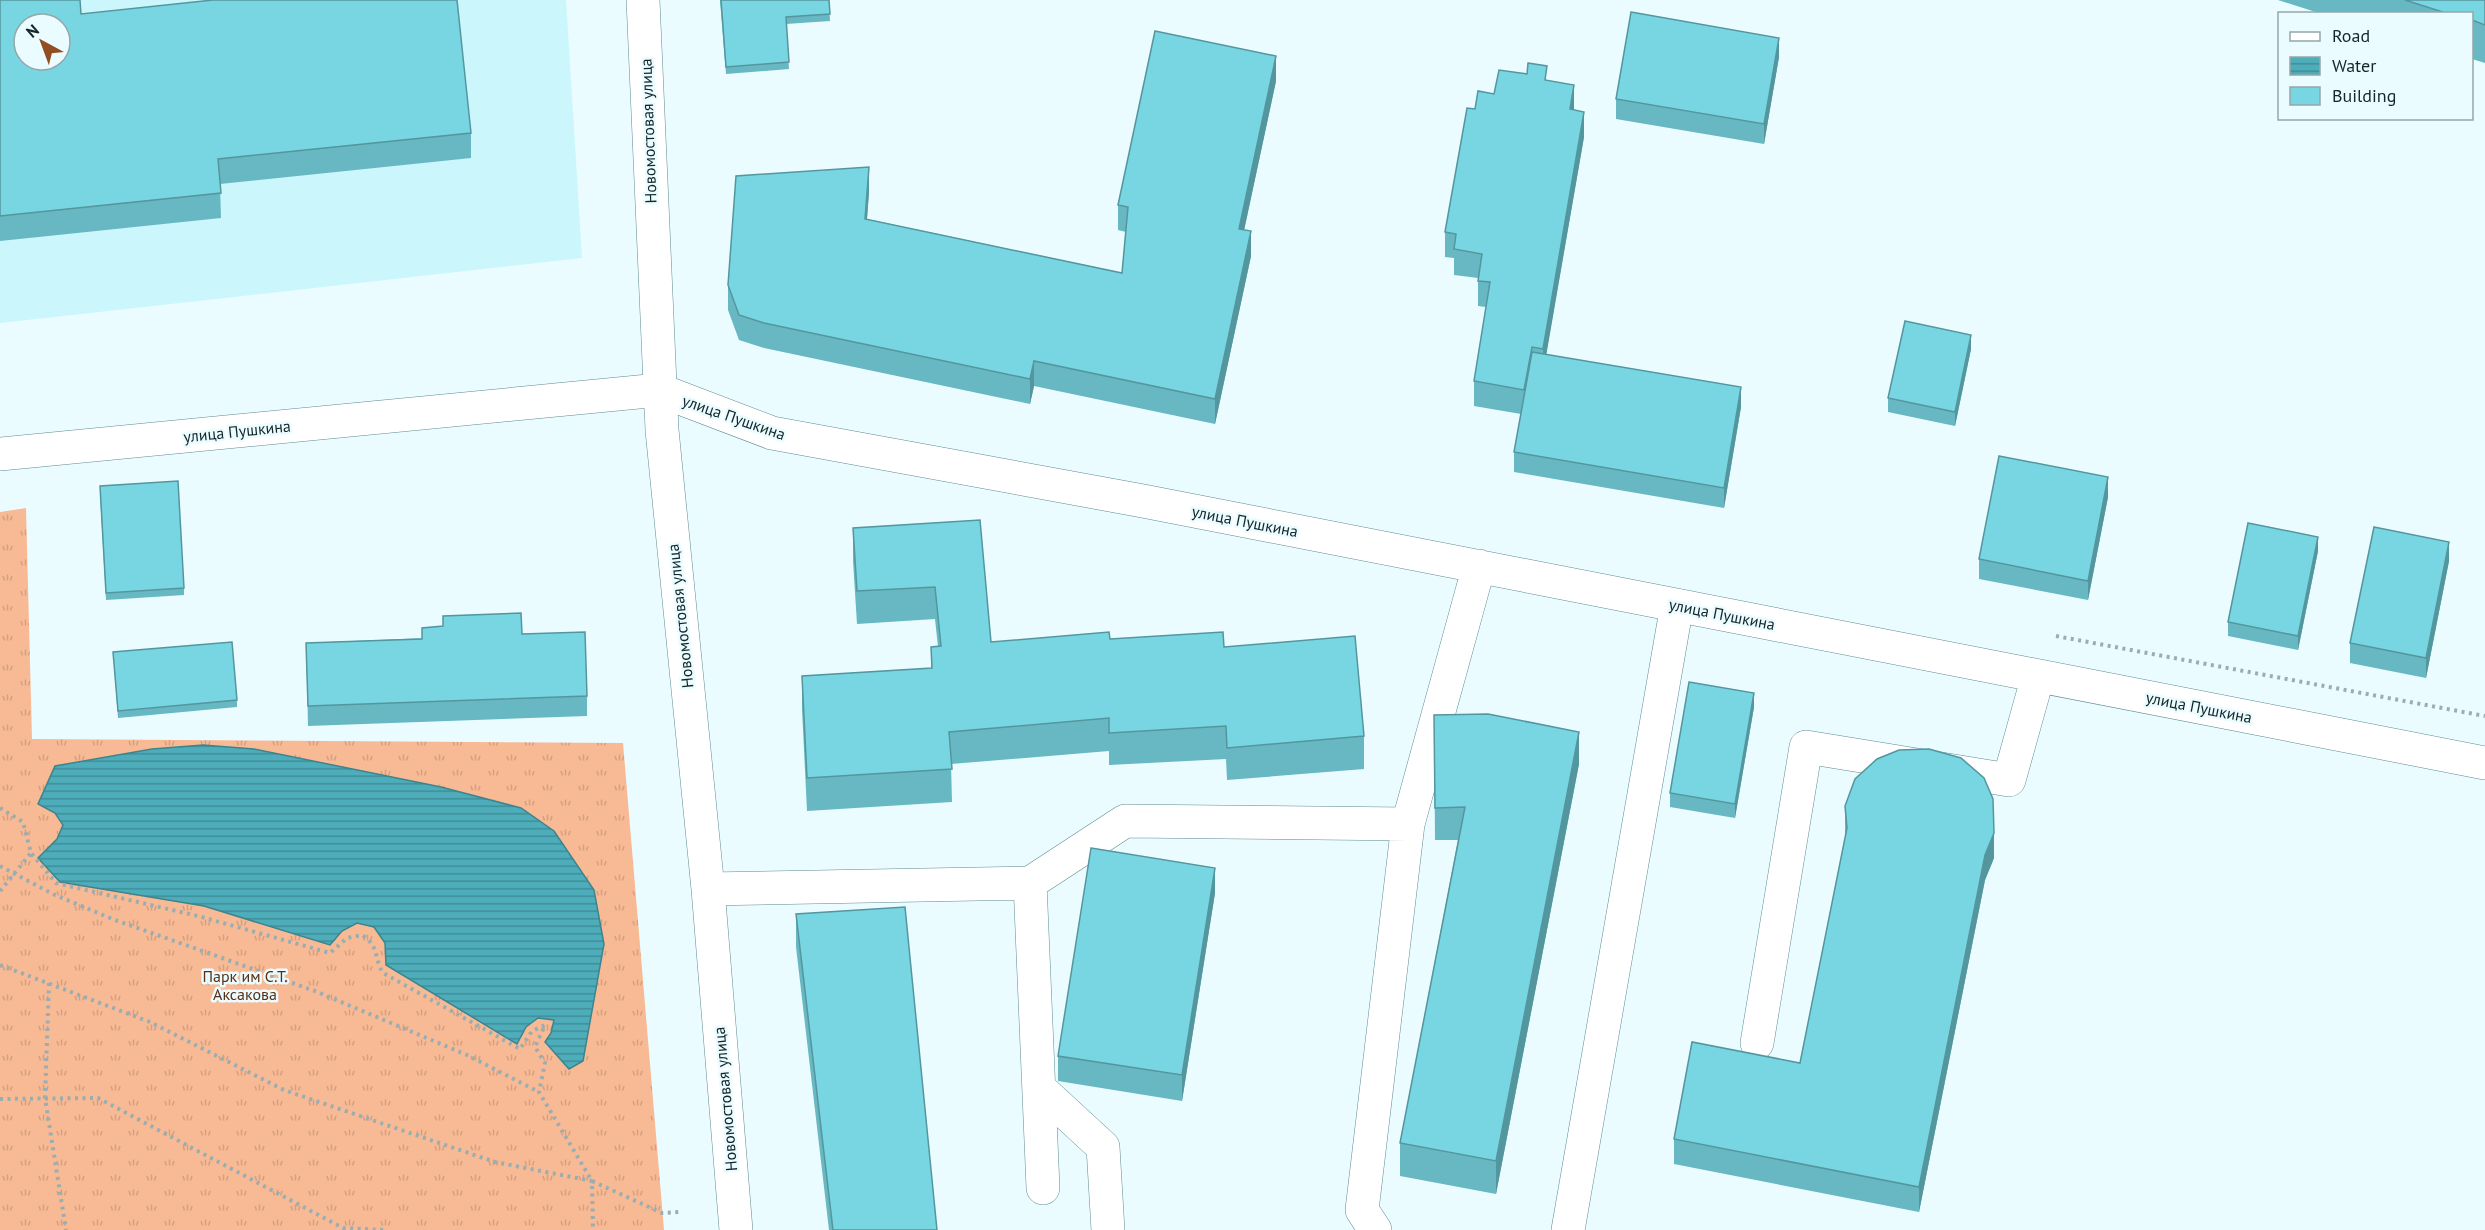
<svg xmlns="http://www.w3.org/2000/svg" width="2485" height="1230" font-family="'PT Sans',sans-serif">
  <defs>
    <pattern id="grass-tufts" width="24" height="20" patternUnits="userSpaceOnUse" patternTransform="scale(1.5)"><rect width="24" height="20" fill="#f8ba95"/><path d="M3 7l-1-3M5 7V3M7 7l1-3M15 17l-1-3M17 17v-4M19 17l1-3" fill="none" stroke="#d4a080"/></pattern>
    <pattern id="water-rules" width="6" height="5" patternUnits="userSpaceOnUse" patternTransform="scale(1.5)"><rect width="6" height="5" fill="#4eadba"/><path d="M0 2.5h6" fill="none" stroke="#408d97"/></pattern>
  </defs>
  <rect width="100%" height="100%" fill="#eafcff"/>
  <path fill="#caf6fc" fill-rule="evenodd" d="M 0,0 L 566,0 L 582,258 L 0,323 ZM 24,24 L 60,24 L 60,60 L 24,60 Z"/>
  <path fill="url(#grass-tufts)" d="M 26,508 L 32,739 L 623,743 L 664,1230 L 0,1230 L 0,512 Z"/>
  <path fill="url(#water-rules)" stroke="#3d848e" stroke-width="1.5" d="M 203,745 L 254,749 L 441,787 L 521,808 L 554,831 L 594,890 L 604,944 L 583,1061 L 569,1069 L 545,1042 L 551,1033 L 554,1020 L 538,1018 L 526,1027 L 517,1044 L 386,965 L 385,943 L 374,927 L 357,923 L 342,931 L 330,945 L 204,906 L 60,882 L 38,858 L 57,839 L 63,825 L 55,813 L 38,804 L 55,766 L 152,749 Z"/>
  <g fill="none" stroke-linecap="round" stroke-linejoin="round">
    <g stroke="#618b91" stroke-width="34">
      <path id="minor" d="M 643,0 L 662,430 L 708,889 L 736,1230
        M 0,454 L 659,390 L 772,433 L 1143,501 L 2485,763
        M 1030,883 L 1043,1188
        M 708,889 L 1030,883 L 1125,821 L 1408,824
        M 1757,1043 L 1806,747 L 2009,780 L 2038,676
        M 1039,1088 L 1103,1147 L 1108,1230
        M 1375,1230 L 1362,1210 L 1408,824 L 1479,566
        M 1568,1230 L 1677,605"/>
    </g>
    <path stroke="#9badb0" stroke-width="4" stroke-dasharray="3 4.5" stroke-linecap="butt" d="M 2056,636 L 2485,716
      M 0,808 L 23,822 L 31,853 L 56,883 L 198,916 L 330,953 L 347,938 L 362,935 C 380,947 373,956 383,973 L 520,1049 L 532,1031 L 545,1025 L 535,1047 L 545,1063 L 539,1092 L 592,1181 L 662,1213 L 679,1212
      M 0,866 L 55,895 L 115,920 L 315,991 L 467,1055 L 539,1092
      M 0,891 L 31,853
      M 0,965 L 150,1022 L 284,1090 L 495,1162 L 592,1181 L 593,1230
      M 49,983 L 45,1098 L 66,1230
      M 0,1099 L 98,1098 L 343,1228 L 385,1230"/>
    <use href="#minor" stroke="#fff" stroke-width="33"/>
  </g>
  <path fill="#67b8c2" d="M 0,0 L 81,14 L 471,133 L 471,158 L 220,184 L 221,218 L 0,241 Z
    M 720,0 L 829,0 L 830,21 L 786,24 L 789,69 L 726,74 Z
    M 2278,0 L 2485,0 L 2485,63 L 2472,59 L 2472,14 L 2322,14 Z
    M 1779,57 L 1764,144 L 1616,119 L 1616,99 Z
    M 1547,80 L 1574,110 L 1584,137 L 1546,354 L 1741,407 L 1724,508 L 1514,472 L 1514,452 L 1521,414 L 1474,406 L 1474,381 L 1486,307 L 1478,306 L 1478,278 L 1454,275 L 1454,258 L 1445,257 L 1445,232 L 1475,109 Z
    M 1276,81 L 1244,230 L 1251,256 L 1215,424 L 1034,386 L 1030,404 L 764,348 L 739,340 L 728,310 L 728,285 L 869,192 L 867,219 L 1122,273 L 1126,232 L 1118,230 L 1118,205 Z
    M 1971,349 L 1955,426 L 1888,412 L 1888,398 Z
    M 100,493 L 184,588 L 184,595 L 106,600 Z
    M 2108,497 L 2088,600 L 1979,579 L 1979,559 Z
    M 980,520 L 991,642 L 1110,639 L 1224,647 L 1364,736 L 1364,769 L 1227,780 L 1226,759 L 1109,765 L 1109,751 L 951,764 L 952,802 L 807,811 L 802,709 L 802,676 L 931,668 L 931,647 L 938,647 L 935,619 L 857,624 L 853,561 L 853,528 Z
    M 2318,551 L 2298,650 L 2228,636 L 2228,622 Z
    M 2449,561 L 2426,678 L 2350,663 L 2350,643 Z
    M 522,634 L 587,696 L 587,716 L 308,726 L 306,643 Z
    M 113,652 L 237,700 L 237,707 L 118,718 Z
    M 1754,707 L 1735,818 L 1670,807 L 1670,793 Z
    M 1434,715 L 1579,764 L 1496,1194 L 1400,1176 L 1400,1143 L 1458,840 L 1435,840 Z
    M 1845,806 L 1994,858 L 1985,880 L 1919,1212 L 1674,1164 L 1674,1139 L 1800,1063 L 1845,837 Z
    M 1215,893 L 1182,1101 L 1058,1081 L 1058,1056 Z
    M 796,914 L 937,1230 L 829,1230 L 796,947 Z"/>
  <path fill="#54969e" d="M 1779,38 L 1779,57 L 1764,144 L 1764,124 Z
    M 1276,56 L 1276,81 L 1239,254 L 1239,229 Z
    M 1574,85 L 1574,110 L 1570,134 L 1570,109 Z
    M 1584,112 L 1584,137 L 1543,374 L 1543,349 Z
    M 869,167 L 869,192 L 865,244 L 865,219 Z
    M 1251,231 L 1251,256 L 1215,424 L 1215,399 Z
    M 1971,335 L 1971,349 L 1955,426 L 1955,412 Z
    M 1034,361 L 1034,386 L 1030,404 L 1030,379 Z
    M 1741,387 L 1741,407 L 1724,508 L 1724,488 Z
    M 2108,477 L 2108,497 L 2088,600 L 2088,581 Z
    M 2318,537 L 2318,551 L 2298,650 L 2298,636 Z
    M 2449,542 L 2449,561 L 2426,678 L 2426,658 Z
    M 1754,693 L 1754,707 L 1735,818 L 1735,804 Z
    M 1579,732 L 1579,764 L 1496,1194 L 1496,1161 Z
    M 1994,833 L 1994,858 L 1985,880 L 1919,1212 L 1919,1187 L 1985,855 Z
    M 1215,868 L 1215,893 L 1182,1101 L 1182,1075 Z"/>
  <path fill="#78d6e2" stroke="#54969e" stroke-width="1.5" fill-rule="evenodd" d="M 0,0 L 80,0 L 81,14 L 213,0 L 457,0 L 471,133 L 218,159 L 221,193 L 0,216 ZM 24,24 L 60,24 L 60,60 L 24,60 Z
    M 721,0 L 829,0 L 830,14 L 786,17 L 789,62 L 726,67 Z
    M 2405,0 L 2485,0 L 2485,25 L 2472,20 L 2472,14 L 2449,14 Z
    M 1631,12 L 1779,38 L 1764,124 L 1616,99 Z
    M 1155,31 L 1276,56 L 1239,229 L 1251,231 L 1215,399 L 1034,361 L 1030,379 L 764,323 L 739,315 L 728,285 L 736,176 L 869,167 L 865,219 L 1122,273 L 1128,207 L 1118,205 Z
    M 1528,63 L 1547,66 L 1545,80 L 1574,85 L 1570,109 L 1584,112 L 1543,349 L 1532,347 L 1524,390 L 1474,381 L 1490,282 L 1478,281 L 1482,254 L 1454,249 L 1456,234 L 1445,232 L 1467,108 L 1475,109 L 1478,91 L 1494,94 L 1499,70 L 1527,74 Z
    M 1905,321 L 1971,335 L 1955,412 L 1888,398 Z
    M 1532,352 L 1741,387 L 1724,488 L 1514,452 Z
    M 1999,456 L 2108,477 L 2088,581 L 1979,559 Z
    M 178,481 L 184,588 L 106,593 L 100,486 Z
    M 980,520 L 991,642 L 1109,632 L 1110,639 L 1223,632 L 1224,647 L 1355,636 L 1364,736 L 1227,748 L 1226,726 L 1109,733 L 1109,718 L 949,732 L 952,769 L 807,778 L 802,676 L 932,668 L 931,647 L 941,646 L 935,587 L 857,591 L 853,528 Z
    M 2248,523 L 2318,537 L 2298,636 L 2228,622 Z
    M 2374,527 L 2449,542 L 2426,658 L 2350,643 Z
    M 521,613 L 522,634 L 585,632 L 587,696 L 308,706 L 306,643 L 422,639 L 422,628 L 443,626 L 443,616 Z
    M 232,642 L 237,700 L 118,711 L 113,652 Z
    M 1689,682 L 1754,693 L 1735,804 L 1670,793 Z
    M 1488,714 L 1579,732 L 1496,1161 L 1400,1143 L 1465,807 L 1435,808 L 1434,715 Z
    M 1929,749 L 1961,758 L 1984,778 L 1993,799 L 1994,833 L 1985,855 L 1919,1187 L 1674,1139 L 1692,1042 L 1800,1063 L 1847,828 L 1845,806 L 1855,779 L 1877,759 L 1899,750 Z
    M 1091,848 L 1215,868 L 1182,1075 L 1058,1056 Z
    M 905,907 L 937,1230 L 833,1230 L 796,914 Z"/>
  <g text-anchor="middle" dominant-baseline="central" stroke-width="5" stroke-linejoin="round" paint-order="stroke">
    <g font-size="16" fill="#152629" stroke="#eafcff">
      <text transform="translate(648 131) rotate(-92)">Новомостовая улица</text>
      <text transform="translate(734 417) rotate(19)">улица Пушкина</text>
      <text transform="translate(237 431) rotate(-6)">улица Пушкина</text>
      <text transform="translate(1245 521) rotate(11)">улица Пушкина</text>
      <text transform="translate(1722 614) rotate(11)">улица Пушкина</text>
      <text transform="translate(680 616) rotate(-96)">Новомостовая улица</text>
      <text transform="translate(2199 707) rotate(11)">улица Пушкина</text>
      <text transform="translate(725 1099) rotate(-95)">Новомостовая улица</text>
    </g>
    <g font-size="16" fill="#5b3116" stroke="#eafcff">
      <text x="245" y="976">Парк им С.Т.<tspan x="245" dy="18">Аксакова</tspan></text>
    </g>
  </g>
  <rect x="2278" y="12" width="195" height="108" fill="#eafcff" stroke="#95a6a9" stroke-width="1.5"/>
  <rect x="2290" y="32" width="30" height="9" fill="#ffffff" stroke="#95a6a9" stroke-width="1.5"/>
  <text x="2332" y="42" font-size="18" fill="#152629">Road</text>
  <rect x="2290" y="57" width="30" height="18" fill="url(#water-rules)" stroke="#95a6a9" stroke-width="1.5"/>
  <text x="2332" y="72" font-size="18" fill="#152629">Water</text>
  <rect x="2290" y="87" width="30" height="18" fill="#78d6e2" stroke="#95a6a9" stroke-width="1.5"/>
  <text x="2332" y="102" font-size="18" fill="#152629">Building</text>
  <g transform="translate(42 42) rotate(319)"><circle r="28" fill="#eafcff" stroke="#95a6a9" stroke-width="1.5"/>
  <path d="M0-4.5L10 22L0 15L-10 22Z" fill="#924e20"/>
  <text y="-9" font-size="16" font-weight="bold" text-anchor="middle" fill="#152629">N</text>
  </g>
</svg>
